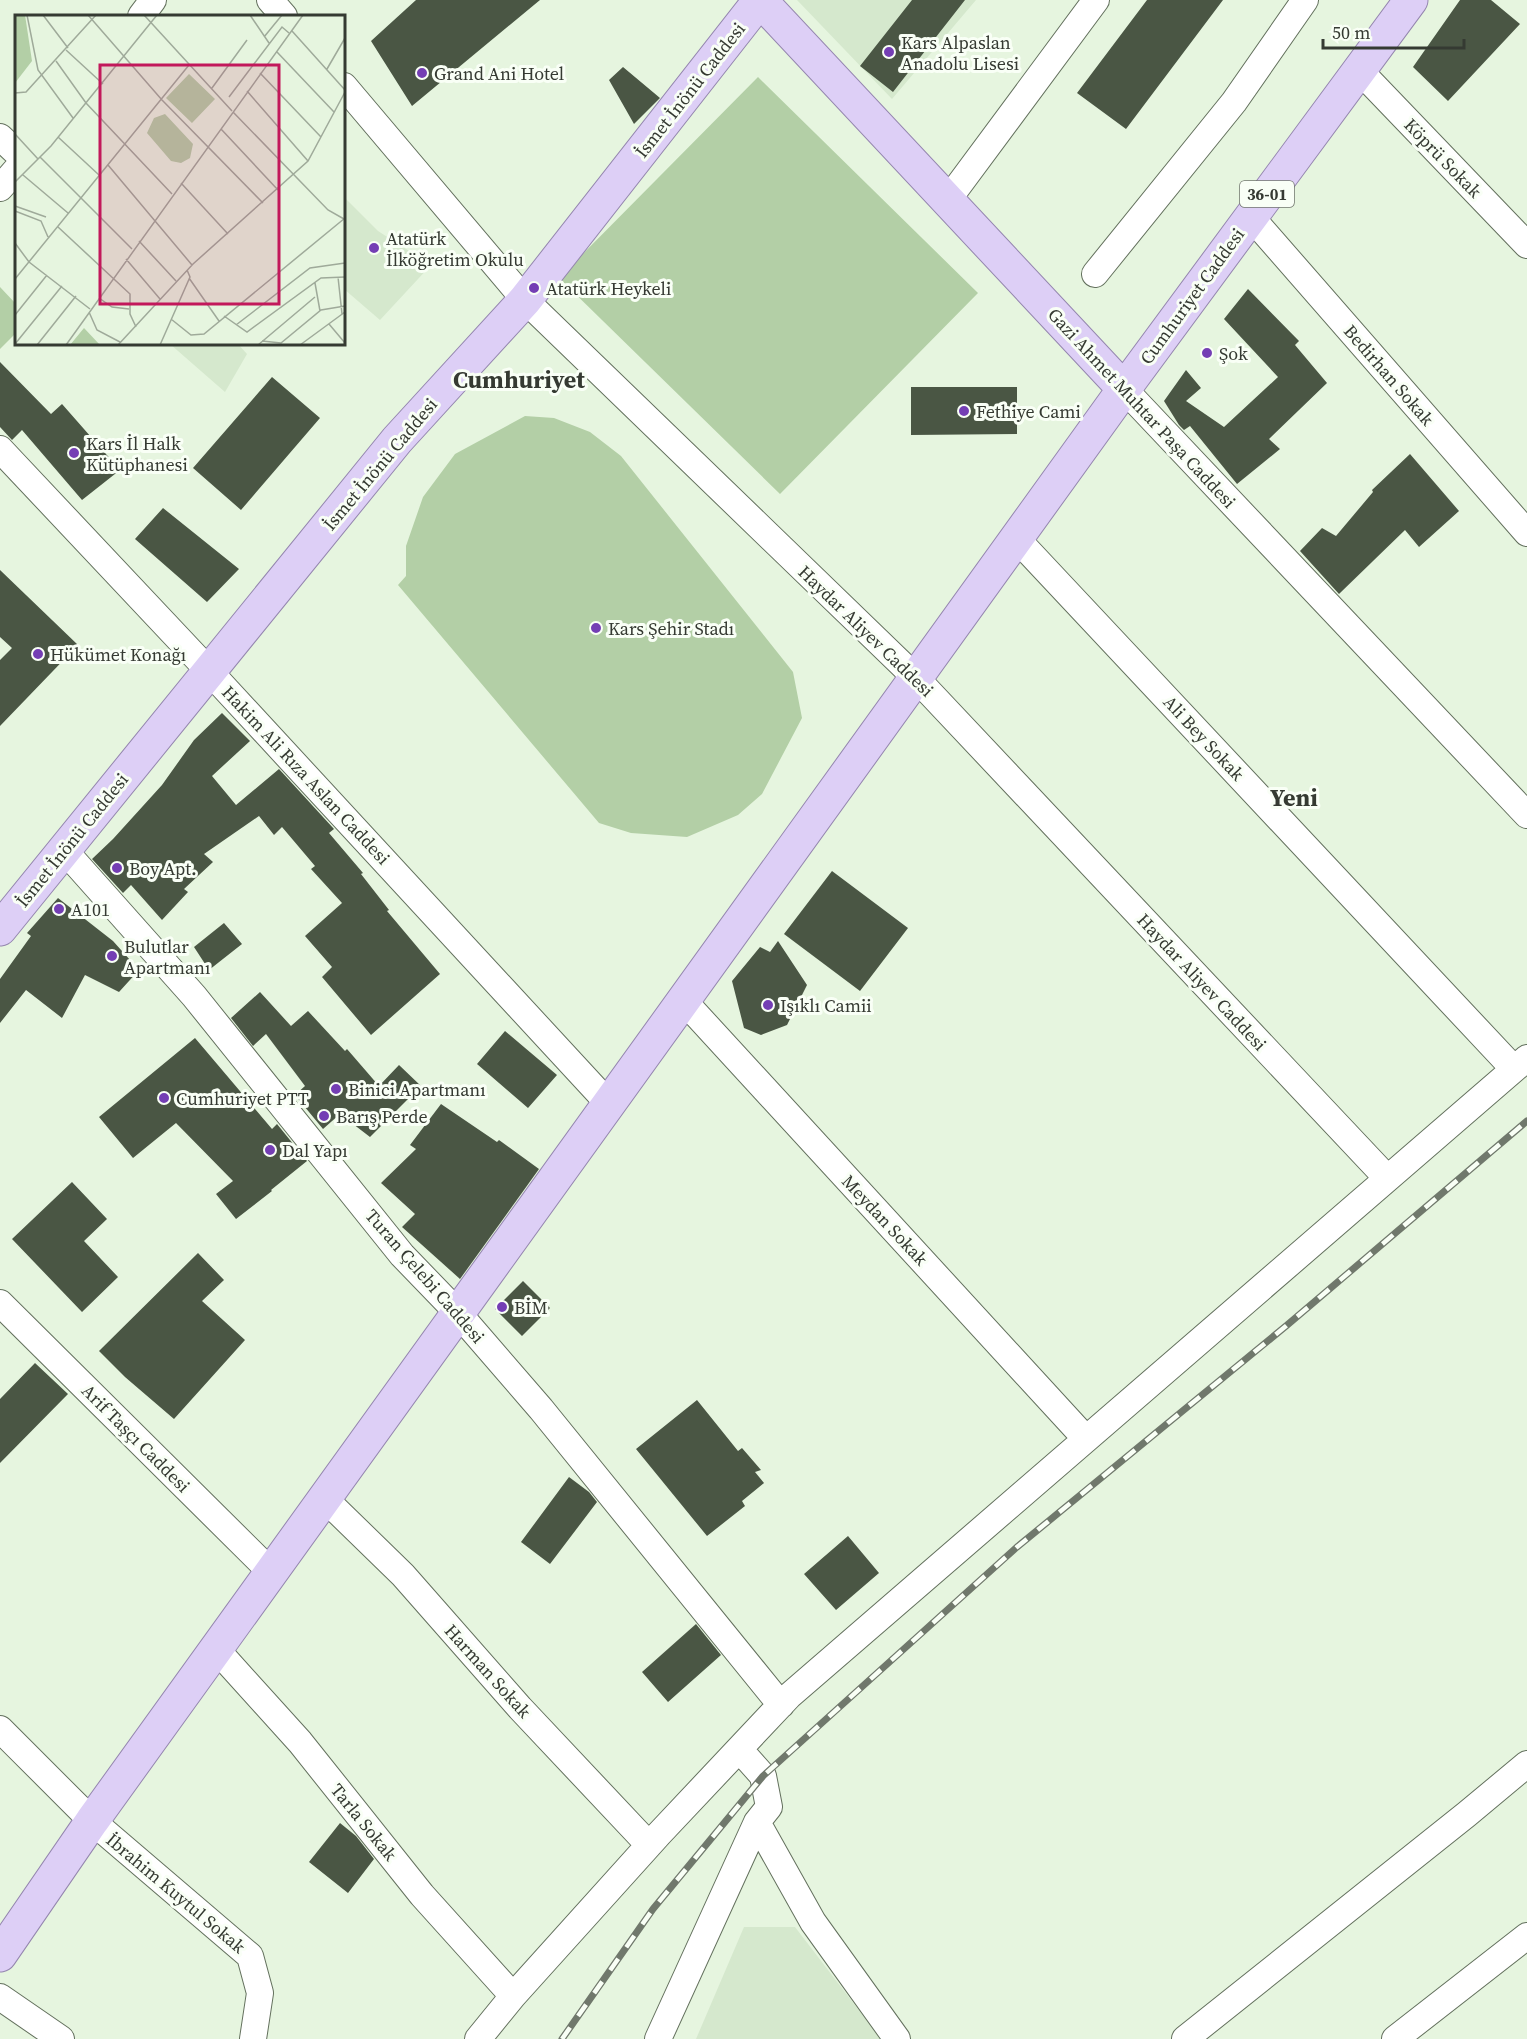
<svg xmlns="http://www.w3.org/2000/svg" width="1527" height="2039" font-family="'Source Serif 4',serif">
  <rect width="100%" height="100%" fill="#e6f5df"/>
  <path fill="#d5e8cd" d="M 797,0 L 976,0 L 892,99 Z
    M 344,197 L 378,231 L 431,265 L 380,320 L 344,289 Z
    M 170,344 L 238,344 L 247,354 L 225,392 Z
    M 744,1927 L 795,1927 L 881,2039 L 696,2039 Z"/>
  <path fill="#b3cfa6" d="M 758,77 L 978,293 L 780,494 L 559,278 Z
    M 0,287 L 16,304 L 16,333 L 0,349 Z
    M 525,416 L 554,418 L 590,432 L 621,456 L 793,672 L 802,718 L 762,794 L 738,815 L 687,837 L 631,833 L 599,823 L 398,585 L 406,576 L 406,546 L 423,497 L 455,454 Z"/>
  <path fill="#4a5644" d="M 416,0 L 540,0 L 412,106 L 371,41 Z
    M 912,0 L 965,0 L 893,92 L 860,66 Z
    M 1147,0 L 1223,0 L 1126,129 L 1077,93 Z
    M 1460,0 L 1491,0 L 1520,24 L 1448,101 L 1413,67 Z
    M 623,67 L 660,98 L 634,124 L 609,80 Z
    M 1248,289 L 1299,341 L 1295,345 L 1327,383 L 1269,439 L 1280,449 L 1237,484 L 1190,426 L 1184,430 L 1179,425 L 1164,401 L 1186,370 L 1201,388 L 1186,401 L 1224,427 L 1278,377 L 1224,319 Z
    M 0,362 L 51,414 L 62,404 L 120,470 L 82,500 L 22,430 L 12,440 L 0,427 Z
    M 272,377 L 320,418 L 241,510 L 193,468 Z
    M 911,387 L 1017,387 L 1017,434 L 911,435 Z
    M 1410,454 L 1459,511 L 1419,547 L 1405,530 L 1339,594 L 1300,551 L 1322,528 L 1336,536 L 1373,492 L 1372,490 Z
    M 163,508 L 239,569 L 207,602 L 135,539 Z
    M 0,570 L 78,645 L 0,726 L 0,660 L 12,648 L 0,637 Z
    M 222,713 L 250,741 L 212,776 L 236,805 L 279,769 L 334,829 L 329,833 L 363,873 L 361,874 L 389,910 L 387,911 L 440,974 L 371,1035 L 322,977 L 332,967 L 305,936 L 342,903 L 311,869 L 315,866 L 282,827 L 274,835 L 259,816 L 204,854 L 213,862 L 184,889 L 188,892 L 162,920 L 131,885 L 123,893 L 92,859 L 113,839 L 162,785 L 194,740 Z
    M 832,871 L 908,928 L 860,991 L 784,934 Z
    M 58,898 L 113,941 L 139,970 L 119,992 L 85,975 L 62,1018 L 26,990 L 0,1023 L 0,979 L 31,936 L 27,933 Z
    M 224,923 L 242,944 L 209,970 L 194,947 Z
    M 778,941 L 807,985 L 787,1025 L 761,1035 L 744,1028 L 732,981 L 760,947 L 770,952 Z
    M 260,992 L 291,1026 L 308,1011 L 345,1051 L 347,1049 L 379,1086 L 399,1065 L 421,1086 L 370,1137 L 340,1114 L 323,1129 L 295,1095 L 305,1086 L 266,1034 L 253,1046 L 231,1018 Z
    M 505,1031 L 557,1075 L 528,1108 L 477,1064 Z
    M 195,1038 L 272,1129 L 277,1124 L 307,1161 L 271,1190 L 272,1191 L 236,1219 L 216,1194 L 233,1181 L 176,1123 L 133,1158 L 99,1117 Z
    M 441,1104 L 497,1142 L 499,1140 L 539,1169 L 460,1279 L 402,1227 L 415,1214 L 381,1183 L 416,1149 L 410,1145 Z
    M 72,1182 L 107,1219 L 84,1241 L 118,1277 L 82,1312 L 12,1239 Z
    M 198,1253 L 224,1280 L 202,1301 L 245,1340 L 174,1419 L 125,1377 L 99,1351 Z
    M 523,1281 L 550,1308 L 522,1336 L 495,1309 Z
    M 35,1363 L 68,1394 L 0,1463 L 0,1399 Z
    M 697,1400 L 738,1451 L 742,1448 L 761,1470 L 755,1472 L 764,1483 L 742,1501 L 745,1506 L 707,1536 L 636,1449 Z
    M 569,1477 L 589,1492 L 597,1502 L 550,1564 L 521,1542 Z
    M 848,1536 L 879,1573 L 836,1610 L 804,1574 Z
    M 696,1624 L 721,1655 L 668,1702 L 642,1672 Z
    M 340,1823 L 356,1836 L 374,1859 L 348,1893 L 309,1862 Z"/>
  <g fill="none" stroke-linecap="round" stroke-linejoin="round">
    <g stroke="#63705d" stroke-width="28">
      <path id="minor" d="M 270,0 L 284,16
        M 141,16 L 153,0
        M 1359,70 L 1527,245
        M 344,86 L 525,300 L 916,678 L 1387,1178
        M 0,137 L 16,152
        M 0,188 L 16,170
        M 947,201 L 1096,0
        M 1251,217 L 1527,533
        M 1095,274 L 1234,102 L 1305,0
        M 1124,389 L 1527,815
        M 0,449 L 209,671 L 609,1104
        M 1016,538 L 1514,1069
        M 64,850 L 194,996 L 402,1255 L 458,1313 L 541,1409 L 781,1705
        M 683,1000 L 1086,1439
        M 0,1303 L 271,1572
        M 325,1499 L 403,1575 L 520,1708 L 649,1845
        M 216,1649 L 300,1742 L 422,1895 L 513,1996
        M 0,1729 L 92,1821 L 250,1956 L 260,1993 L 253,2039
        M 757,1822 L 813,1922 L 897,2039
        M 0,1997 L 61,2039
        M 478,2039 L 513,1996 L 659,1834 L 789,1696 L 1527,1058
        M 658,2039 L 757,1822 L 769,1807 L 763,1776 L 739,1749
        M 1185,2039 L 1467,1814 L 1527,1764
        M 1395,2039 L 1527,1936"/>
    </g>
    <g stroke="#9486ae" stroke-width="35">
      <path id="major" d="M 760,0 L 1124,389
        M 0,929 L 397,440 L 525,300 L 760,0
        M 0,1955 L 92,1821 L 1124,389 L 1411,0"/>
    </g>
    <use href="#minor" stroke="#fff" stroke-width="26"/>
    <use href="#major" stroke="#ddcff6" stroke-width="33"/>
    <g stroke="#70786c" stroke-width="7">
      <path id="rail" d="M 562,2039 L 653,1909 L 763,1776 L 1017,1547 L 1286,1326 L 1527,1121"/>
    </g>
    <use href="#rail" stroke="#f9fff6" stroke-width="4.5" stroke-dasharray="14" stroke-linecap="butt"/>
  </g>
  <g fill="#743eb4" stroke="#f9fff6" stroke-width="2">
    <circle cx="889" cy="52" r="6"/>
    <circle cx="422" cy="73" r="6"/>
    <circle cx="374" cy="248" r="6"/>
    <circle cx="534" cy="288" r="6"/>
    <circle cx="1207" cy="353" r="6"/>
    <circle cx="964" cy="411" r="6"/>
    <circle cx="74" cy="453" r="6"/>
    <circle cx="596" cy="628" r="6"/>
    <circle cx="38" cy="654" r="6"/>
    <circle cx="117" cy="868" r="6"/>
    <circle cx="59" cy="909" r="6"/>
    <circle cx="112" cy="956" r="6"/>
    <circle cx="768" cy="1005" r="6"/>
    <circle cx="336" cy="1089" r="6"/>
    <circle cx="164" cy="1098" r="6"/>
    <circle cx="324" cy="1116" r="6"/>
    <circle cx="270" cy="1150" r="6"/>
    <circle cx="502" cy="1307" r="6"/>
  </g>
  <g text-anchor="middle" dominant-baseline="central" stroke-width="6" stroke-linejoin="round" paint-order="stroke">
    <rect fill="#f9fff6" stroke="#70756d" stroke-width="1.5" x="1240" y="181" width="54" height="26" rx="4.5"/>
    <g font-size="16" font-weight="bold" fill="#353a32">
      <text x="1267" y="194">36-01</text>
    </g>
    <g font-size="18" fill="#353a32" stroke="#f9fff6" text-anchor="start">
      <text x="901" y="42">Kars Alpaslan<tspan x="901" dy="21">Anadolu Lisesi</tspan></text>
      <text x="434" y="73">Grand Ani Hotel</text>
      <text x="386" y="238">Atatürk<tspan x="386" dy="21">İlköğretim Okulu</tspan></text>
      <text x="546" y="288">Atatürk Heykeli</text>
      <text x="1219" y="353">Şok</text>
      <text x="976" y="411">Fethiye Cami</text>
      <text x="86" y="443">Kars İl Halk<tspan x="86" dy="21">Kütüphanesi</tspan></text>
      <text x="608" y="628">Kars Şehir Stadı</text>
      <text x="50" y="654">Hükümet Konağı</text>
      <text x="129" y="868">Boy Apt.</text>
      <text x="71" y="909">A101</text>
      <text x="124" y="946">Bulutlar<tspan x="124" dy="21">Apartmanı</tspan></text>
      <text x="780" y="1005">Işıklı Camii</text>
      <text x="348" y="1089">Binici Apartmanı</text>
      <text x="176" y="1098">Cumhuriyet PTT</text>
      <text x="336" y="1116">Barış Perde</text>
      <text x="282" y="1150">Dal Yapı</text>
      <text x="514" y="1307">BİM</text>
    </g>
    <g font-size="18" fill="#353a32" stroke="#f9fff6">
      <text transform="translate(690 90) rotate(-52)">İsmet İnönü Caddesi</text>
      <text transform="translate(1443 158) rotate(46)">Köprü Sokak</text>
      <text transform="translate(1192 296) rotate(-54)">Cumhuriyet Caddesi</text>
      <text transform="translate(1389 375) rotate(49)">Bedirhan Sokak</text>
      <text transform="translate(1142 408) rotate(47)">Gazi Ahmet Muhtar Paşa Caddesi</text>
      <text transform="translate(380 464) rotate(-50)">İsmet İnönü Caddesi</text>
      <text transform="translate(866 631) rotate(44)">Haydar Aliyev Caddesi</text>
      <text transform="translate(1204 738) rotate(47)">Ali Bey Sokak</text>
      <text transform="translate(306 775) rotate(47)">Hakim Ali Rıza Aslan Caddesi</text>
      <text transform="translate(72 840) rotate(-51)">İsmet İnönü Caddesi</text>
      <text transform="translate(1202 982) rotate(47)">Haydar Aliyev Caddesi</text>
      <text transform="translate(885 1220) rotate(47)">Meydan Sokak</text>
      <text transform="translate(425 1276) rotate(49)">Turan Çelebi Caddesi</text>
      <text transform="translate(136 1438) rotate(45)">Arif Taşçı Caddesi</text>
      <text transform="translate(488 1671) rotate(48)">Harman Sokak</text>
      <text transform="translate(364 1822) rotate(51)">Tarla Sokak</text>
      <text transform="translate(176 1893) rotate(40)">İbrahim Kuytul Sokak</text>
    </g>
    <g font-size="24" font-weight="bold" fill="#353a32" stroke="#f9fff6">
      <text x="519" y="379">Cumhuriyet</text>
      <text x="1294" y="797">Yeni</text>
    </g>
  </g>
  <g transform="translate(15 15)">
    <rect width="330" height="330" fill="#e6f5df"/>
    <path d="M 0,0 L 10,0 L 17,46 L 0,68 ZM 174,59 L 200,84 L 177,108 L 151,83 ZM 150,99 L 178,129 L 175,143 L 166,148 L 156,146 L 132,118 L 139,103 ZM 69,313 L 85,330 L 55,330 Z" fill="#b3cfa6"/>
    <path fill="none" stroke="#9faa9a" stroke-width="1.5" d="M 12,0 L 23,55 L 58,103M 28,0 L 53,33M 73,0 L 147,85 L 248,188M 129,0 L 217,96M 235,0 L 254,28M 277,16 L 330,75M 249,22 L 267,0M 51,35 L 88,69M 262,37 L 319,97M 41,46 L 71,88 L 157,179M 312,54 L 330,23M 245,58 L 306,122M 197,73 L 232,25M 232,76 L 293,146M 0,78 L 11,77 L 81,0M 214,82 L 267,12 L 274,18M 218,97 L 313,195 L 329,204M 206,114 L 263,175M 0,119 L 23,144M 43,122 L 84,160M 25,142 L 117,234M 93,150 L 177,250M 8,160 L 53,198M 0,167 L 36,131 L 142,0M 166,168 L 213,219M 0,191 L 31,202M 0,196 L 26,206 L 33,222M 43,212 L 115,279 L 115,299 L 121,312M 124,226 L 161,266M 0,228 L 14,247 L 75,294M 111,244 L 145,284M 323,262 L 327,299M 174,263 L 204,306M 0,264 L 174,50M 300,268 L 305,296M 84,283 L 97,292 L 114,294M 74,297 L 82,315 L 105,327M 0,300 L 32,260M 209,301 L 232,317 L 306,263 L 330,262M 156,304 L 176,320 L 189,319 L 330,203M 314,309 L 330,328M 221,310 L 295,253 L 330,248M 247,326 L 266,328 L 306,295 L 330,291M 0,329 L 47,271M 22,330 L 61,281M 51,330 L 288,0M 103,330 L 178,249 L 293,146 L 330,77M 145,330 L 175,262 L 172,255M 243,330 L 300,282M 285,330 L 330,297"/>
    <path fill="#c2185b" fill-opacity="0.15" stroke="#c2185b" stroke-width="3" d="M 85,50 L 264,50 L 264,289 L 85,289 Z"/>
    <rect width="330" height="330" fill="none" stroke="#353a32" stroke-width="3"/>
  </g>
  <path d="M1323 39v9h141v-9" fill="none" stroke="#353a32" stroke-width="3"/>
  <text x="1332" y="39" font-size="18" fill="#353a32" stroke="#f9fff6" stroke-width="4.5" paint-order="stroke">50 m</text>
</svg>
